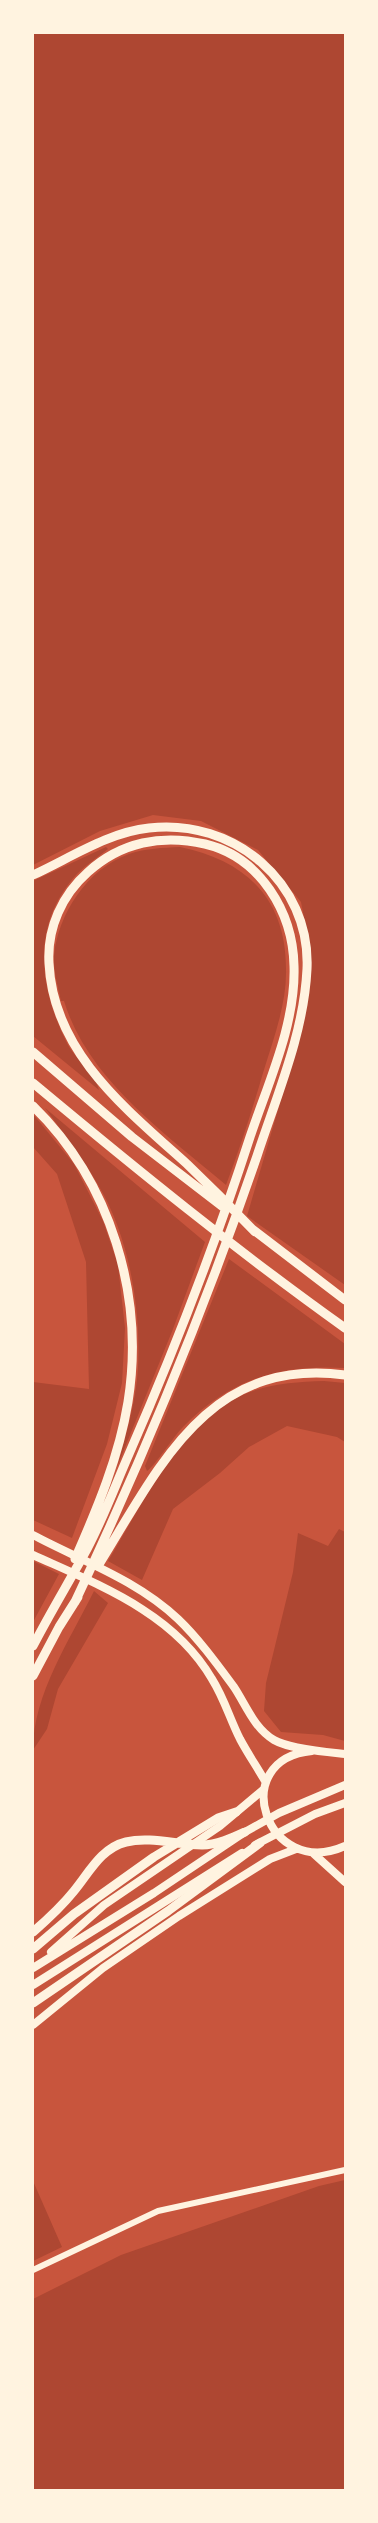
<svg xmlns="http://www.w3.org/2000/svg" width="378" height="2523" font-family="Overpass,sans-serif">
  <rect width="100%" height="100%" fill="#c8553d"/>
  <path fill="#ae4732" d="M 33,33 L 345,33 L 345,1285 L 247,1216 L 304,1021 L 311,954 L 301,902 L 258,850 L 201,821 L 153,815 L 100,831 L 33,865 Z
    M 106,847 L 108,849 C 98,857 86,865 77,874 C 30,925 39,989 68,1045 C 76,1059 96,1076 99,1090 L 33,1036 L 33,881 Z
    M 180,847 C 247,861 286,899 286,969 C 287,1004 273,1040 263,1073 C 252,1111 240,1148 226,1185 C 166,1134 88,1080 64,1001 L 61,1001 C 58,987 53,970 54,956 C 58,914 87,869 129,854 C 146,848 163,848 180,847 Z
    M 45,1108 L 205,1242 L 173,1329 L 117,1467 C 126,1434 136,1402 138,1368 C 141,1308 129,1235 97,1183 C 82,1157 63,1133 45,1108 Z
    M 33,1114 L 74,1164 L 103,1221 L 118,1265 L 125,1328 L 122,1383 L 107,1444 L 72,1538 L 33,1520 L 33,1382 L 89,1389 L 86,1262 L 57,1174 L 33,1147 Z
    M 229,1259 L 345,1344 L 345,1368 C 280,1364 230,1379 183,1427 C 174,1436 154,1467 147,1471 L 145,1466 Z
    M 324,1381 L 345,1383 L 345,1442 L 337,1437 L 287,1426 L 249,1447 L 220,1473 L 173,1509 L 142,1580 L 108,1561 C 141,1506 186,1414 250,1392 C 274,1383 298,1382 324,1381 Z
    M 339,1529 L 345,1532 L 345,1741 L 323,1735 L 281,1732 L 264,1711 L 266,1683 L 293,1572 L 298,1533 L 328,1546 Z
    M 33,1561 L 59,1574 L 33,1622 Z
    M 94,1591 L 108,1603 L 58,1689 L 47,1729 L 33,1750 C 33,1694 70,1640 94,1591 Z
    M 345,2180 L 345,2490 L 33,2490 L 33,2299 L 121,2255 L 319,2186 Z
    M 33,2181 L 62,2247 L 33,2261 Z"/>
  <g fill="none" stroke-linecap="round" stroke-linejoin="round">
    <path stroke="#fff3e0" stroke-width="6" d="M 33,2270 L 158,2211 L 345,2170"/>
    <path stroke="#fff3e0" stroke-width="8" d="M 33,1535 C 82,1561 137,1580 178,1619 C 198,1638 217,1664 234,1687 C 246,1705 254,1728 274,1740 C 289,1749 327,1752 345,1754
      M 33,1555 C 99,1585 174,1613 212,1679 C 224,1698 230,1719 240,1739 C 248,1754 257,1767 265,1781
      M 312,1751 C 226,1759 266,1881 345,1846
      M 255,1845 L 315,1814 L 345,1803
      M 314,1854 L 345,1882
      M 51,1952 L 104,1905 L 220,1826 L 264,1789
      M 33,1968 L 154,1893 L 245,1832 L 279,1813 L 345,1785
      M 33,1985 L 242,1853
      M 33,2025 L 103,1968 L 179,1916 L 270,1859 L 296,1849"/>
    <path stroke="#fff3e0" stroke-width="9" d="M 33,875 C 70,858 109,832 149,828 C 233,818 311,882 307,969 C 304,1033 277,1095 257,1156 C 205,1308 144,1456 75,1602
      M 33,1052 L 132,1137 L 223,1207
      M 33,1083 C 135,1168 237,1251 345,1328
      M 33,1106 C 111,1182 145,1296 128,1402 C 119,1457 97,1509 75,1559
      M 251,1228 L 345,1300
      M 98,1566 C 159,1468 207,1357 345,1375
      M 33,1646 C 50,1613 69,1582 87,1549 C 103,1519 115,1486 129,1454 C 174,1351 215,1245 250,1137 C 268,1083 296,1024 294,966 C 293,912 260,857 205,844 C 162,834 121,842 88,872 C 62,895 47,928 49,963 C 53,1052 126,1109 187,1164 C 210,1186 233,1209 255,1232
      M 33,1676 L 59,1627 L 78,1597
      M 33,1932 C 48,1919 62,1906 74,1891 C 89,1873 101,1848 126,1842 C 150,1836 178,1845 202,1845 C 217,1845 232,1838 245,1832
      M 33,1949 L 74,1914 L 154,1857 L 218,1818 L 236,1812
      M 33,2003 L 168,1911 L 260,1843"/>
  </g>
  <rect width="378" height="2523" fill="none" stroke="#fff3e0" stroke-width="68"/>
</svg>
